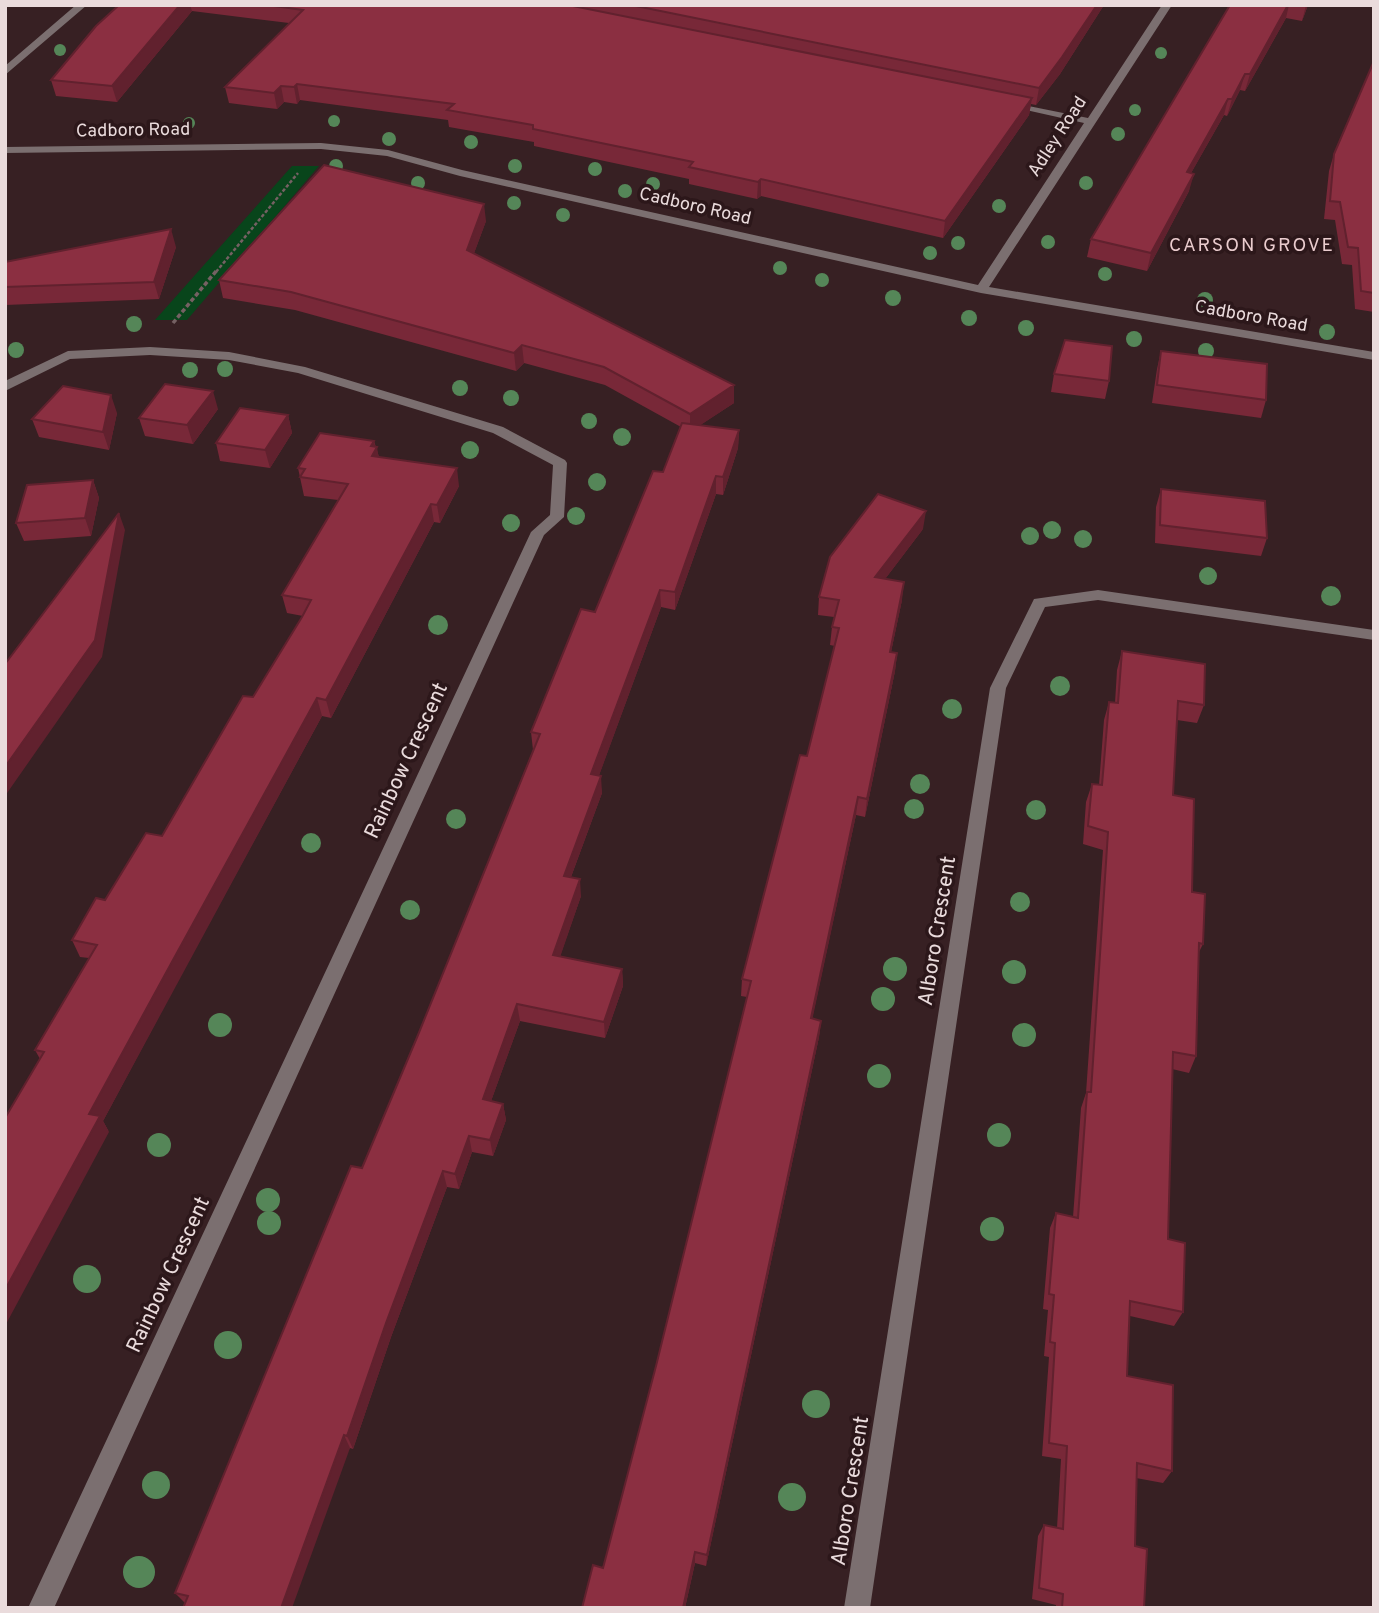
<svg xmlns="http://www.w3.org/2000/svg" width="1379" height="1613" font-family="Overpass,sans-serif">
  <rect width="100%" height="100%" fill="#372023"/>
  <path fill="#08451b" d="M 292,166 L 319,166 L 187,320 L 155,320 Z"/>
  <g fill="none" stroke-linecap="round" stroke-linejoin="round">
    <path stroke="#756163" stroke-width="2.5" stroke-dasharray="3.5 2" stroke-linecap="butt" d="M 216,272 L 298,173"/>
    <path stroke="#756163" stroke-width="3.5" stroke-dasharray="4.5 2.5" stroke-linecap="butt" d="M 173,323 L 217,270"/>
    <path fill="#7b6f70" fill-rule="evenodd" d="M 76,5 L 87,5 L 5,75 L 5,66 Z
      M 1162,5 L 1172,5 L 989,287 L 1374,352 L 1374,360 L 981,293 L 460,176 L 387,156 L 321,149 L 5,153 L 5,147 L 321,143 L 388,150 L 462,170 L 978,285 L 1084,123 L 1004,105 L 1009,102 L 1088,118 Z
      M 150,347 L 229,352 L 305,367 L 503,427 L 565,460 L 567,463 L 564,517 L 544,535 L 54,1608 L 28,1608 L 531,532 L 550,515 L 553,465 L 493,433 L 298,373 L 229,360 L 150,355 L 70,359 L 5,391 L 5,381 L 68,351 Z
      M 1098,590 L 1374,630 L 1374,640 L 1098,600 L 1045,607 L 1006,688 L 870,1608 L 844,1608 L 990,688 L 1034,599 Z"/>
  </g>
  <g fill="#558658">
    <circle cx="60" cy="50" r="6"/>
    <circle cx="1161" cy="53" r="6"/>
    <circle cx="1135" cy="110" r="6"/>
    <circle cx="334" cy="121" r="6"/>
    <circle cx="189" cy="123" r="6"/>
    <circle cx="1118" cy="134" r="7"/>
    <circle cx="389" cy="139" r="7"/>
    <circle cx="471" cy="142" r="7"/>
    <circle cx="336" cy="166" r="7"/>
    <circle cx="515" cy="166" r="7"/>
    <circle cx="595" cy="169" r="7"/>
    <circle cx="418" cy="183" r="7"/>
    <circle cx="1086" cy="183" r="7"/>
    <circle cx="653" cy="184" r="7"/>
    <circle cx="625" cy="191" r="7"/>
    <circle cx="514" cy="203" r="7"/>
    <circle cx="999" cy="206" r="7"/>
    <circle cx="563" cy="215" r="7"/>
    <circle cx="1048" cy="242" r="7"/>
    <circle cx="958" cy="243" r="7"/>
    <circle cx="930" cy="253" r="7"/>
    <circle cx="780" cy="268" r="7"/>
    <circle cx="1105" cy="274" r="7"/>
    <circle cx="822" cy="280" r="7"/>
    <circle cx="893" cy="298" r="8"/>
    <circle cx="1205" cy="300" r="8"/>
    <circle cx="969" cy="318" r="8"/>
    <circle cx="134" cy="324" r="8"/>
    <circle cx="1026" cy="328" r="8"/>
    <circle cx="1327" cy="332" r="8"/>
    <circle cx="1134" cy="339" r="8"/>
    <circle cx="16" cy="350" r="8"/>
    <circle cx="1206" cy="351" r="8"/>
    <circle cx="225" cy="369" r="8"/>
    <circle cx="190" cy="370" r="8"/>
    <circle cx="460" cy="388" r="8"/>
    <circle cx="511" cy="398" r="8"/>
    <circle cx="589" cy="421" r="8"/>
    <circle cx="622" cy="437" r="9"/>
    <circle cx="470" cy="450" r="9"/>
    <circle cx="597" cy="482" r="9"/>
    <circle cx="576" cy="516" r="9"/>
    <circle cx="511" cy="523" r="9"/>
    <circle cx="1052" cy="530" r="9"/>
    <circle cx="1030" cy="536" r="9"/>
    <circle cx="1083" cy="539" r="9"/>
    <circle cx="1208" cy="576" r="9"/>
    <circle cx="1331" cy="596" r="10"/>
    <circle cx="438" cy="625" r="10"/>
    <circle cx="1060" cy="686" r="10"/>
    <circle cx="952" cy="709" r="10"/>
    <circle cx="920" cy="784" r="10"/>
    <circle cx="914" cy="809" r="10"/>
    <circle cx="1036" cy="810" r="10"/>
    <circle cx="456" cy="819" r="10"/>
    <circle cx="311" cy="843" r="10"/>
    <circle cx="1020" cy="902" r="10"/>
    <circle cx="410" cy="910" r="10"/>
    <circle cx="895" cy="969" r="12"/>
    <circle cx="1014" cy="972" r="12"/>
    <circle cx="883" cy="999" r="12"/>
    <circle cx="220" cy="1025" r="12"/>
    <circle cx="1024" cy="1035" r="12"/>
    <circle cx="879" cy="1076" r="12"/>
    <circle cx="999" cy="1135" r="12"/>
    <circle cx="159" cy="1145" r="12"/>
    <circle cx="268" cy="1200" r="12"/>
    <circle cx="269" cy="1223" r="12"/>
    <circle cx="992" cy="1229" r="12"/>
    <circle cx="87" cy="1279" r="14"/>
    <circle cx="228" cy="1345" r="14"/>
    <circle cx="816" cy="1404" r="14"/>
    <circle cx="156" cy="1485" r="14"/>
    <circle cx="792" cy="1497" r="14"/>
    <circle cx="139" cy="1572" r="16"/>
  </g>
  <path fill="#782838" d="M 119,5 L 1104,5 L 1060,74 L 1036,105 L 1031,104 L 1029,115 L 943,238 L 761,196 L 757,199 L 689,184 L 689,179 L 534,146 L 534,142 L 449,127 L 448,120 L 300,100 L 297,104 L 284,102 L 277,109 L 229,103 L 225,87 L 289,23 L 192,11 L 117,102 L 56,96 L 51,80 Z
    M 1230,5 L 1308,5 L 1302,21 L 1286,18 L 1245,91 L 1240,90 L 1227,116 L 1224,115 L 1191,173 L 1189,191 L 1147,271 L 1087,257 L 1091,239 Z
    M 1374,61 L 1374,312 L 1355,309 L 1352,265 L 1342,264 L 1335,220 L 1324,219 L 1329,171 L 1334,154 Z
    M 486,221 L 474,253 L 734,403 L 700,425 L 739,430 L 738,448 L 723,495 L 716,494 L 675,610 L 661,607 L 599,775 L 602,793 L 571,877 L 581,896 L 560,956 L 622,969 L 623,986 L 605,1038 L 520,1021 L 491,1101 L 503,1104 L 506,1120 L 493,1156 L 472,1152 L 459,1189 L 447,1187 L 391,1337 L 353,1449 L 350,1448 L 185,1603 L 175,1593 L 362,1168 L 418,1035 L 533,750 L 531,732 L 595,612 L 663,472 L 681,427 L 605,385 L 524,363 L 516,371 L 295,310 L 223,298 L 219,280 Z
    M 176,247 L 159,299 L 5,305 L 5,262 Z
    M 1161,351 L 1266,400 L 1261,418 L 1152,403 L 1157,369 Z
    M 1054,374 L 1109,381 L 1105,399 L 1051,392 Z
    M 218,409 L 193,444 L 145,436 L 139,418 Z
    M 117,413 L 109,450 L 39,437 L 32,419 Z
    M 288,415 L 292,433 L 270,468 L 220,461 L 216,443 Z
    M 374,441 L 379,457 L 459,486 L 440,523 L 434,522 L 331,718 L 322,716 L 180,977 L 103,1121 L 109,1132 L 40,1059 L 35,1050 L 89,958 L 80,957 L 72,940 L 162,836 L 253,697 L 303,616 L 287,613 L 282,595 L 338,500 L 304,496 L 298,468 Z
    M 93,480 L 99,498 L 91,536 L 24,541 L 16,523 Z
    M 1161,489 L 1267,538 L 1261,556 L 1155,543 L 1156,507 Z
    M 923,529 L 885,579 L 902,600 L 891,652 L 897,653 L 895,671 L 865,817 L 856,815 L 812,1019 L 821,1021 L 819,1037 L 706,1566 L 695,1563 L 685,1608 L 582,1608 L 603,1568 L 656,1366 L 747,997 L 741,996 L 742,979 L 807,756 L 835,646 L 830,645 L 832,627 L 834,617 L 818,615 L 819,597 Z
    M 1122,651 L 1204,705 L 1197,723 L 1177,720 L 1173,795 L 1203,944 L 1199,952 L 1196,1056 L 1189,1073 L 1172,1069 L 1168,1239 L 1183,1312 L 1174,1326 L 1130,1316 L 1127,1376 L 1172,1471 L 1163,1483 L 1136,1478 L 1135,1546 L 1144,1608 L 1056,1608 L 1056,1605 L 1032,1599 L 1038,1536 L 1044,1525 L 1057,1528 L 1061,1459 L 1042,1456 L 1049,1357 L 1044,1356 L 1048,1310 L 1043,1309 L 1050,1228 L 1056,1213 L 1073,1217 L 1081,1108 L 1086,1093 L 1103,850 L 1083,844 L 1086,802 L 1092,784 L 1099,785 L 1104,720 L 1109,702 L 1115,703 L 1117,670 Z"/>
  <path fill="#61212e" d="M 180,5 L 190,5 L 192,11 L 117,102 L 112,86 Z
    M 1097,5 L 1104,5 L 1060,74 L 1036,105 L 1039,88 Z
    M 1288,5 L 1289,5 L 1286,18 L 1245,91 L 1250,74 Z
    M 1306,5 L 1308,5 L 1302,21 Z
    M 1245,74 L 1240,90 L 1227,116 L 1232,99 Z
    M 297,84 L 300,100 L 297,104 L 294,87 Z
    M 281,86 L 284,102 L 277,109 L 274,93 Z
    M 1032,98 L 1029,115 L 943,238 L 945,221 Z
    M 1228,99 L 1224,115 L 1182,189 L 1187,172 Z
    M 1194,174 L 1189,191 L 1147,271 L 1151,253 Z
    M 761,179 L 761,196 L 757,199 L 758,182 Z
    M 484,204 L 486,221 L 469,267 L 467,250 Z
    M 171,229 L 176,247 L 159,299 L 154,282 Z
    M 522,345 L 524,363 L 516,371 L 514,353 Z
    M 734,385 L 734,403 L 690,432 L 690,414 Z
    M 213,391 L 218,409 L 193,444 L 187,425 Z
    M 111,395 L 117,413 L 109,450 L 103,432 Z
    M 288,415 L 292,433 L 270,468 L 265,450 Z
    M 739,430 L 738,448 L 723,495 L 723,477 Z
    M 374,441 L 376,450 L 377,447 L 380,465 L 375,474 L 371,446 Z
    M 457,468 L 459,486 L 440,523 L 437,505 Z
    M 716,476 L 716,494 L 675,610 L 675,592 Z
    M 93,480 L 99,498 L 91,536 L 85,518 Z
    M 431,504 L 434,522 L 331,718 L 326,700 Z
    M 926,511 L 923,529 L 873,595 L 875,577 Z
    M 119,513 L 125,530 L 102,657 L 5,796 L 5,767 Z
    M 904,582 L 902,600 L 887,670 L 890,652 Z
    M 660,590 L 661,607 L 593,792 L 591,774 Z
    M 897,653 L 895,671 L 865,817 L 867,799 Z
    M 317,698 L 322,716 L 103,1121 L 109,1132 L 5,1326 L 5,1290 L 89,1114 Z
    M 601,776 L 602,793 L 565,893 L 564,876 Z
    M 858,797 L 856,815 L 809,1035 L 811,1018 Z
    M 580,879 L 581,896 L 555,972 L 553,955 Z
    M 622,969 L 623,986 L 605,1038 L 604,1022 Z
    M 517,1004 L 520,1021 L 486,1115 L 483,1099 Z
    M 821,1021 L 819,1037 L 706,1566 L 707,1555 Z
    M 503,1104 L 506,1120 L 493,1156 L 490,1140 Z
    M 469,1136 L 472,1152 L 459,1189 L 455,1174 Z
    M 443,1171 L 447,1187 L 391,1337 L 353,1449 L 347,1436 L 386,1323 Z
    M 344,1435 L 350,1448 L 292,1608 L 281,1608 Z
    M 695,1552 L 695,1563 L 685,1608 L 683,1608 Z"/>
  <path fill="#8b2f41" stroke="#61212e" stroke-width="2" d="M 119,5 L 180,5 L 112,86 L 51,80 L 96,26 Z
    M 267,5 L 568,5 L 1032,98 L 945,221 L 761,179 L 758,182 L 689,167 L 693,162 L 533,129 L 533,125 L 447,110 L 454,104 L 297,84 L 294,87 L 281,86 L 274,93 L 225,87 L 303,10 Z
    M 631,5 L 1097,5 L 1062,57 L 1039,88 Z
    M 1230,5 L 1288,5 L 1250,74 L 1245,74 L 1232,99 L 1228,99 L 1187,172 L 1194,174 L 1151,253 L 1091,239 Z
    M 1374,61 L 1374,293 L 1361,291 L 1358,248 L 1348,247 L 1340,202 L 1330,201 L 1334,154 Z
    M 324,165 L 484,204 L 467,250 L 734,385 L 690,414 L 604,367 L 522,345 L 514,353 L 291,292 L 219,280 Z
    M 171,229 L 154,282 L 5,287 L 5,262 Z
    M 1065,340 L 1112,346 L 1109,381 L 1054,374 Z
    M 1161,351 L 1267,364 L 1266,400 L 1157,385 Z
    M 165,384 L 213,391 L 187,425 L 139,418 Z
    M 63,386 L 111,395 L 103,432 L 32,419 Z
    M 240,408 L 288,415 L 265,450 L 216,443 Z
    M 682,423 L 739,430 L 723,477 L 716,476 L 675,592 L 660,590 L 591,774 L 601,776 L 564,876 L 580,879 L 553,955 L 622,969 L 604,1022 L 517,1004 L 483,1099 L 503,1104 L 490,1140 L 469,1136 L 455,1174 L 443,1171 L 386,1323 L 347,1436 L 344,1435 L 281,1608 L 183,1608 L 188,1596 L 175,1593 L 351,1166 L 362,1168 L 418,1035 L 540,734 L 531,732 L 581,609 L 595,612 L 653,471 L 663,472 Z
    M 320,433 L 374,441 L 371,446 L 377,447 L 372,456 L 457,468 L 437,505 L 431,504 L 326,700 L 317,698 L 173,960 L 89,1114 L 100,1116 L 5,1290 L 5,1118 L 44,1052 L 35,1050 L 97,945 L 72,940 L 96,898 L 105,900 L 146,833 L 162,836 L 243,696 L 253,697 L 302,617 L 311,600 L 282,595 L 348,484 L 300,477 L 305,469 L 298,468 Z
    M 93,480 L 85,518 L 16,523 L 27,485 Z
    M 1161,489 L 1265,501 L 1267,538 L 1160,525 Z
    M 878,494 L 926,511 L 875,577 L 904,582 L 890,652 L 897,653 L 867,799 L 858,797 L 811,1018 L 821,1021 L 707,1555 L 695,1552 L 683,1608 L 582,1608 L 593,1565 L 603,1568 L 656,1366 L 751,981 L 742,979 L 800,755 L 807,756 L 839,628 L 832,627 L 839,600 L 819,597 L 830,557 Z
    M 119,513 L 95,640 L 5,767 L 5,664 Z
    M 1122,651 L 1205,664 L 1204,705 L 1178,701 L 1173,795 L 1194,799 L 1192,892 L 1205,894 L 1203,944 L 1199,943 L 1196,1056 L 1173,1052 L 1168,1239 L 1185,1243 L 1183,1312 L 1130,1301 L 1127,1376 L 1173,1385 L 1172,1471 L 1137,1463 L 1135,1546 L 1147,1549 L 1144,1608 L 1062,1608 L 1063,1594 L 1039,1588 L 1044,1525 L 1063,1529 L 1067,1446 L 1049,1443 L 1055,1343 L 1050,1342 L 1054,1295 L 1049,1294 L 1056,1213 L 1078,1218 L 1087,1092 L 1091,1092 L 1108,832 L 1088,826 L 1092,784 L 1102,785 L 1109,702 L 1118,703 Z"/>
  <g text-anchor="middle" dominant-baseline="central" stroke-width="7" stroke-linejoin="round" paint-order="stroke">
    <g font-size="18" fill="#eadbdc" stroke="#2c171a">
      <text transform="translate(133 131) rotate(-1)">Cadboro Road</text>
      <text transform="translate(1058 137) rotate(-57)">Adley Road</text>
      <text transform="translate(695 207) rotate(13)">Cadboro Road</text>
      <text transform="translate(1251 317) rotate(10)">Cadboro Road</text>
    </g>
    <g font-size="19" letter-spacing="2" fill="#eaccce" stroke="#2c171a">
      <text x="1252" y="246">CARSON GROVE</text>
    </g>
    <g font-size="21" fill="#eadbdc" stroke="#2c171a">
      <text transform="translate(407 761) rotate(-65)">Rainbow Crescent</text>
      <text transform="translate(938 931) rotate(-81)">Alboro Crescent</text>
      <text transform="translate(169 1275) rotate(-65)">Rainbow Crescent</text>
      <text transform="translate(851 1491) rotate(-81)">Alboro Crescent</text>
    </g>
  </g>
  <rect width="1379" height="1613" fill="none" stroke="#eadbdc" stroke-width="14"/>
</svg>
